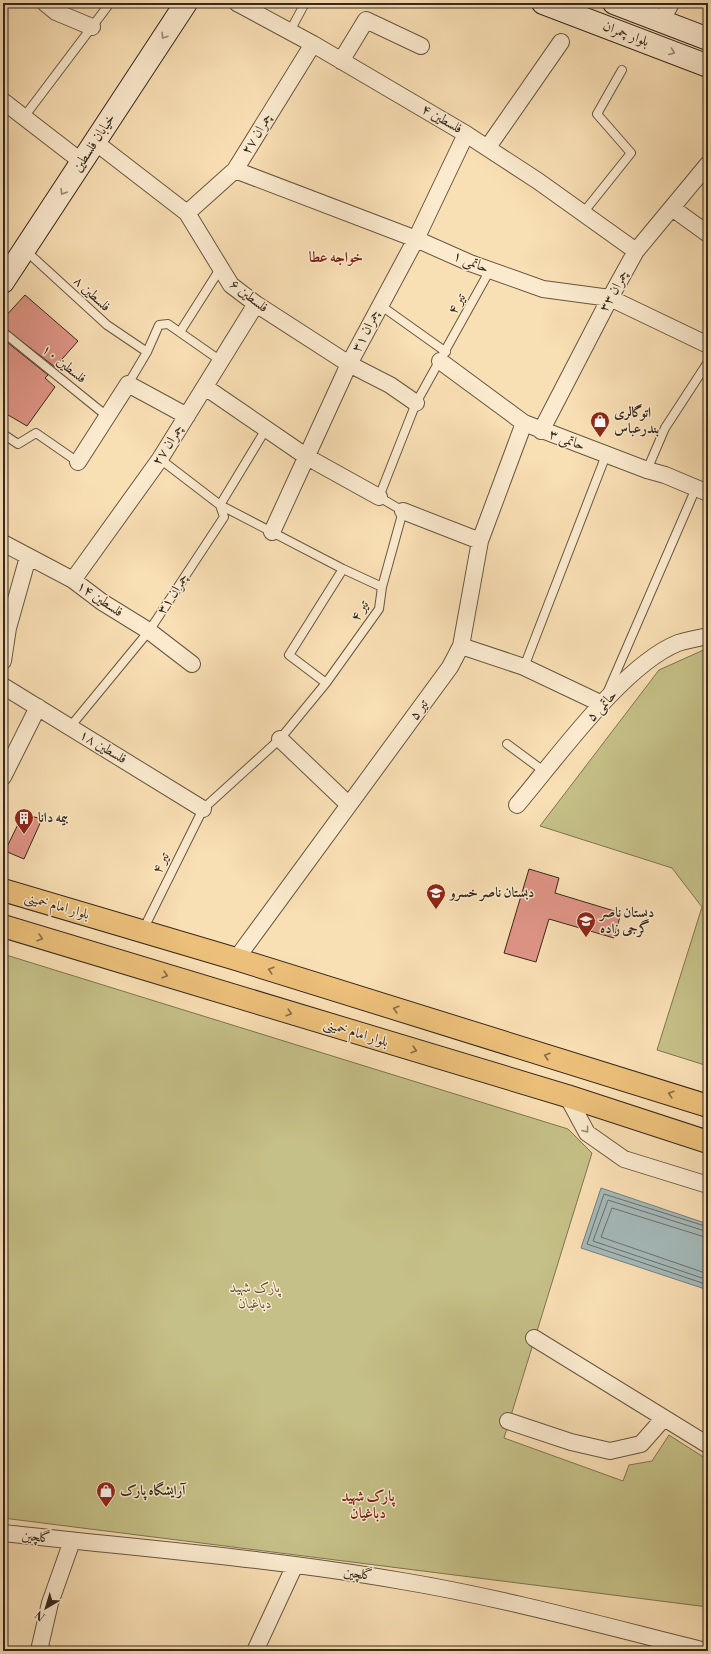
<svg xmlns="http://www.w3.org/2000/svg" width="711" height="1654" font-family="'Libre Bodoni',Amiri,serif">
  <rect width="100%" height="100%" fill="#f9dfb4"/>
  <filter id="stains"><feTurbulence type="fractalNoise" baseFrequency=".005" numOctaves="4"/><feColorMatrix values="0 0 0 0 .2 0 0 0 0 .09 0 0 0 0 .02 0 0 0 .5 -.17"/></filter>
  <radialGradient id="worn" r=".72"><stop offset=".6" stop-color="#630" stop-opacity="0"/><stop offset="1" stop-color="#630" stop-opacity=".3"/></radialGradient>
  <path fill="#c5c087" stroke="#7e7452" d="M 708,648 L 708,1066 L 657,1050 L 702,907 L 672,868 L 540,826 L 659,670 Z
    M 3,954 L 568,1129 L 592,1153 L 504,1438 L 623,1481 L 629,1465 L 652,1461 L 669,1435 L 708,1460 L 708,1508 L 705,1517 L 708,1518 L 708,1607 L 3,1518 Z"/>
  <path fill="#a4b9b9" stroke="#787f7a" d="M 601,1188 L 708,1224 L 708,1290 L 581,1248 Z"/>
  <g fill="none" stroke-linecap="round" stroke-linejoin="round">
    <path stroke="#6d706a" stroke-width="1" d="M 708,1227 L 604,1194 L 587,1244 L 708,1285
      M 708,1232 L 608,1200 L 593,1241 L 708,1280
      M 708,1238 L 612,1208 L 601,1237 L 708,1274"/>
  </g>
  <path fill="#e09587" stroke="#36281c" d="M 25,295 L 78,341 L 55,367 L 3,327 L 3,319 Z
    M 3,339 L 48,375 L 45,378 L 55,387 L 27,426 L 3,412 Z
    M 23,814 L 42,819 L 24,859 L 5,851 Z
    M 529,869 L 559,878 L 555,893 L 621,913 L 614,938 L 549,919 L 536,962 L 504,953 Z"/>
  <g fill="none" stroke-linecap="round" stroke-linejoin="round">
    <g stroke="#675642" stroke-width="10">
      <path id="lane" d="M 290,31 L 305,3
        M 24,117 L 110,3
        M 583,213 L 631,153 L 597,114 L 622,70
        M 25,250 L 107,325 L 147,352
        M 380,305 L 446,352
        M 3,332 L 108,417
        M 180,332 L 220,269
        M 128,384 L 147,352 L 159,325 L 168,324 L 221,361
        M 3,434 L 18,444 L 36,433 L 78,462
        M 160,459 L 220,505 L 343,569 L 382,587
        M 647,470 L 665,428 L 708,362
        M 524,667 L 606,455
        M 326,683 L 289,655 L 343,569
        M 608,691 L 696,488
        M 70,727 L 149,631 L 224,517 L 220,505 L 266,429
        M 507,744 L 545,772
        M 143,930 L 203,809 L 280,739 L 326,683 L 379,609 L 382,587 L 403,511 L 379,497 L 416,403 L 490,270"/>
    </g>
    <g stroke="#675642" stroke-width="18">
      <path id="street" d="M 45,3 L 56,12 L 92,27
        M 237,3 L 313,44 L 466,134 L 538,181 L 636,251
        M 662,21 L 671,3
        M 341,61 L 366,20 L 421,46
        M 3,101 L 82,162
        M 95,142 L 187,213 L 231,285 L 256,304 L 349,364 L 390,385 L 416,403
        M 488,147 L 561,42
        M 235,170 L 416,239 L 470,263 L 543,289 L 610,298 L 708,345
        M 672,208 L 708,234
        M 187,213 L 235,170 L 313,44
        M 440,361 L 524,423 L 647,470 L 665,475 L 708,493
        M 205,387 L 307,457 L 379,497
        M 541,431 L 610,298 L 636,251 L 708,164
        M 78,462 L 128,384 L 187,416
        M 403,511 L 480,541
        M 272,532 L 349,364 L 416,239 L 466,134
        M 3,543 L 73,580 L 102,602 L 149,631 L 192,664
        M 73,580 L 160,459 L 256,304
        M 461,646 L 524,667 L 602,704
        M 3,661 L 8,628 L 28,557
        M 3,686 L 203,809
        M 280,739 L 349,805
        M 3,777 L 38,707
        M 517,805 C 557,758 623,665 678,643 C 688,640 698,638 708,636
        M 236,959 L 450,667 L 461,646 L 480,541 L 524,423
        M 567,1096 L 587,1133 L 624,1159 L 708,1185
        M 534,1338 L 708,1445
        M 508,1421 L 571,1442 L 610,1451 L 641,1444 L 664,1418
        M 3,1533 C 136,1548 270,1558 402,1581 C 504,1598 605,1626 706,1651
        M 43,1651 L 40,1646 L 50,1603 L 72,1541
        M 255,1651 L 295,1565"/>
    </g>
    <g stroke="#36281c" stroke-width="24">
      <path id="secondary" d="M 543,3 L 708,66
        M 614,3 L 708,39
        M 3,282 L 186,3"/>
    </g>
    <g stroke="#36281c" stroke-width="24">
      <path id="primary" d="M 3,890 L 236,959 L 708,1106
        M 3,926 L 567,1096 L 708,1142"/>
    </g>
    <use href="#lane" stroke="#fbeace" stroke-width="8"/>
    <use href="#street" stroke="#fbeace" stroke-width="16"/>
    <use href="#secondary" stroke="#fbeace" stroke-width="22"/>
    <use href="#primary" stroke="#ecc07a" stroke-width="22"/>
  </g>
  <defs><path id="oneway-chevron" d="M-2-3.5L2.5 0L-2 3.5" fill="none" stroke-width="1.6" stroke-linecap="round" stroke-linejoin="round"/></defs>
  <g stroke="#988975">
    <use href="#oneway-chevron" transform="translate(164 36) rotate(123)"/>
    <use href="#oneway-chevron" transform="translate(672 52) rotate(21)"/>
    <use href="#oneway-chevron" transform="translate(63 192) rotate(122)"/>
    <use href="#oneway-chevron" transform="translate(586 1130) rotate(53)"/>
  </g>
  <g stroke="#886c46">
    <use href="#oneway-chevron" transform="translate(40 938) rotate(17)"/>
    <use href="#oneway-chevron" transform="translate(271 970) rotate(-163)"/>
    <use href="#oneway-chevron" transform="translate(165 975) rotate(17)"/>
    <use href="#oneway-chevron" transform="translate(396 1009) rotate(-163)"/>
    <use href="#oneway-chevron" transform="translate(289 1013) rotate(17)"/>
    <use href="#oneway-chevron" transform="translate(414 1050) rotate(17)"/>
    <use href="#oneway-chevron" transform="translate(547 1056) rotate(-163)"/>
    <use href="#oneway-chevron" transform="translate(671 1094) rotate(-163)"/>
  </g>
  <defs>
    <g id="shop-pin" transform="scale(1)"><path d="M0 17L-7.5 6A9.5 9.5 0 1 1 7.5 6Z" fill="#8f2418" stroke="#fbeace"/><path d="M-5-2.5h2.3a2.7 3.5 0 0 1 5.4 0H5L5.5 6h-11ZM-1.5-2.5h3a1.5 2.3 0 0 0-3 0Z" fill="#fff"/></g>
    <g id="building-pin" transform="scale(1)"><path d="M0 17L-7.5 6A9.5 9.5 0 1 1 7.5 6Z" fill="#8f2418" stroke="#fbeace"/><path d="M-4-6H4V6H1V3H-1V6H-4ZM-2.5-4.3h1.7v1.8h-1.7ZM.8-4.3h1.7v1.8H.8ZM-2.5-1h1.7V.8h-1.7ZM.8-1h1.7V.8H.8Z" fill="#fff"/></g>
    <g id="school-pin" transform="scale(1)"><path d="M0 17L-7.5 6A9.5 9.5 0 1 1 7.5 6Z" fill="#8f2418" stroke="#fbeace"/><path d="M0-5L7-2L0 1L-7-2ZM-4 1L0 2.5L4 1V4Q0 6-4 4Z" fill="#fff"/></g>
  </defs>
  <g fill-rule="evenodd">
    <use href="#shop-pin" x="600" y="421"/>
    <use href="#building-pin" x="24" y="818"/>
    <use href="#school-pin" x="436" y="893"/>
    <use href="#school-pin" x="586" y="921"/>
    <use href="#shop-pin" x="106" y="1491"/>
  </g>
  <g text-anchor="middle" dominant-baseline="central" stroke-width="3" stroke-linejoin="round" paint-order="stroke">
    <g font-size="14" fill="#36281c" stroke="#fbeace">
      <text transform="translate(626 34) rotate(21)">بلوار چمران</text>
      <text transform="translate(442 119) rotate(30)">فلسطین ۴</text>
      <text transform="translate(257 134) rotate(-58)">چمران ۲۷</text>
      <text transform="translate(94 143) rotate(-57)">خیابان فلسطین</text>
      <text transform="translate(471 262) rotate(22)">حاتمی ۱</text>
      <text transform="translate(614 291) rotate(-61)">چمران ۳۳</text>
      <text transform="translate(92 294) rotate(43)">فلسطین ۸</text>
      <text transform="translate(249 296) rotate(38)">فلسطین ۶</text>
      <text transform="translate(457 304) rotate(-61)">تیر ۴</text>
      <text transform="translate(366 331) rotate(-63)">چمران ۳۱</text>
      <text transform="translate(64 364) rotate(39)">فلسطین ۱۰</text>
      <text transform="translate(567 440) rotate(20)">حاتمی ۳</text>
      <text transform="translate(168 445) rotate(-57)">چمران ۲۷</text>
      <text transform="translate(173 594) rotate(-57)">چمران ۳۱</text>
      <text transform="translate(100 599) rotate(34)">فلسطین ۱۴</text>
      <text transform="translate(360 611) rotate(-60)">تیر ۴</text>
      <text transform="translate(602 706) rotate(-47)">حاتمی ۵</text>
      <text transform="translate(419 710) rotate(-54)">تیر ۵</text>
      <text transform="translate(103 747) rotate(31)">فلسطین ۱۸</text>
      <text transform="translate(161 863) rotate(-64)">تیر ۴</text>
      <text transform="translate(57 906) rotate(16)">بلوار امام خمینی</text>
      <text transform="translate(356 1033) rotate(17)">بلوار امام خمینی</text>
      <text transform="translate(36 1537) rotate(6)">گلچین</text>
      <text transform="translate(358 1574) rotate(8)">گلچین</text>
    </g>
    <g font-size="14" font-weight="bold" fill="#36281c" stroke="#fbeace" text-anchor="start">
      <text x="614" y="413">اتوگالری<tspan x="614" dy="16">بندرعباس</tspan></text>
      <text x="38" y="818">بیمه دانا</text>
      <text x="450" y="893">دبستان ناصر خسرو</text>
      <text x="600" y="913">دبستان ناصر<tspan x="600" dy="16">گرجی زاده</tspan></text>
      <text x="120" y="1491">آرایشگاه پارک</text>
    </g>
    <g font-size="14" font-style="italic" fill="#5a4e37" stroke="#fbeace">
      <text x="255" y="1288">پارک شهید<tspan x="255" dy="16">دباغیان</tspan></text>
    </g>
    <g font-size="15" font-weight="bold" fill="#7a1f14" stroke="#fbeace">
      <text x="336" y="257">خواجه عطا</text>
      <text x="368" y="1496">پارک شهید<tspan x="368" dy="17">دباغیان</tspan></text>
    </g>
  </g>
  <rect width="711" height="1654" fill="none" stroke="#f9dfb4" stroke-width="16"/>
  <rect x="4" y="4" width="703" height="1646" fill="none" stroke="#36281c" stroke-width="2"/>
  <rect x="8" y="8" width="695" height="1638" fill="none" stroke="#36281c"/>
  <g transform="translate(46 1608) rotate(218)" stroke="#fbeace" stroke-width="3" paint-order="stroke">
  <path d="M0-3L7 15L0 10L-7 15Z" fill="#36281c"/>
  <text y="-6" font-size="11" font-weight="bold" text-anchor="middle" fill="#36281c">N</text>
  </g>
  <rect width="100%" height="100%" filter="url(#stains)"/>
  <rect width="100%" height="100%" fill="url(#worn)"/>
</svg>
